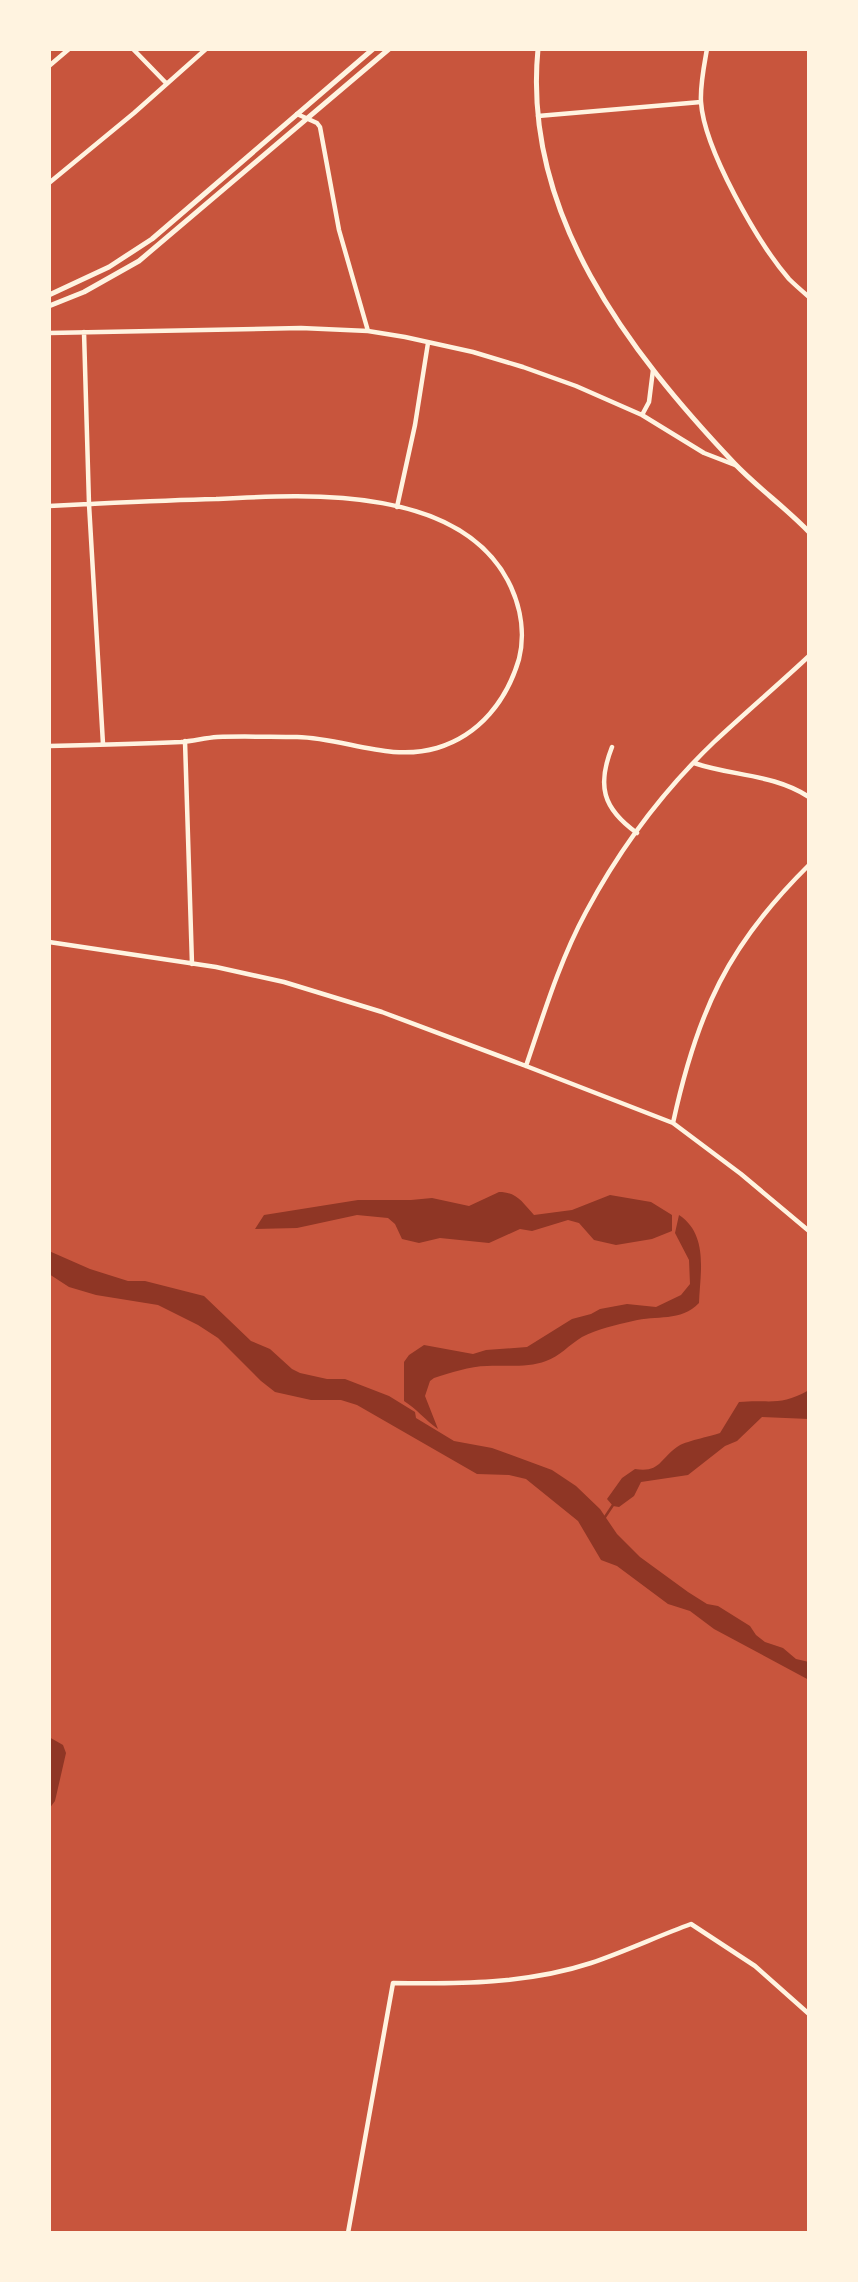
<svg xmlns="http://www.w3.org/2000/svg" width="858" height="2282" font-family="Poppins,sans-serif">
  <rect width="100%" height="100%" fill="#c8553d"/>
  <path fill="#8f3625" d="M 499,1192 C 517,1192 522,1202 534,1215 L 572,1210 L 610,1195 L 651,1202 L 672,1215 L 672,1231 L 652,1239 L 616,1245 L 594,1240 L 579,1223 L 568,1220 L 532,1231 L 520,1229 L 489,1243 L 440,1238 L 419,1243 L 402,1239 L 395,1224 L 388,1218 L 357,1215 L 297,1228 L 255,1229 L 264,1215 L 358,1200 L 411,1200 L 432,1198 L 469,1206 Z
    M 679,1215 C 709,1235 700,1273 699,1303 C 681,1322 656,1315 633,1321 C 616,1325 597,1329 582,1337 C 570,1344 559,1357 546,1361 C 528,1368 505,1365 487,1366 C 470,1366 450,1373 434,1378 L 430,1381 L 425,1396 L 438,1429 C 425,1420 417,1409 404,1401 L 404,1362 L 409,1355 L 424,1345 L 473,1354 L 486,1350 L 527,1347 L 572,1319 L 591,1314 L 600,1309 L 627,1304 L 656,1307 L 681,1295 L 690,1284 L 689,1260 L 675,1233 Z
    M 49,1251 L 90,1269 L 128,1281 L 145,1281 L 204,1296 L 251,1341 L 270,1349 L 292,1369 L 300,1373 L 327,1379 L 345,1379 L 389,1396 L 415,1412 L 416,1418 L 454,1441 L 492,1448 L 552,1470 L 576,1486 L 600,1509 L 617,1534 L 640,1557 L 688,1592 L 707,1604 L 718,1606 L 750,1626 L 756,1635 L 765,1642 L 783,1648 L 796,1659 L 809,1662 L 809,1680 L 714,1629 L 690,1611 L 668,1604 L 617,1566 L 601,1560 L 578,1521 L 526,1479 L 509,1475 L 477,1474 L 357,1405 L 341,1400 L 311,1400 L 275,1392 L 261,1381 L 218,1338 L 198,1325 L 158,1305 L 96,1295 L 69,1287 L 49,1274 Z
    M 809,1390 L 809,1419 L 762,1417 L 737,1441 L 725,1446 L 688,1475 L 641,1482 L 634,1496 L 619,1507 L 613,1506 L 607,1499 L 622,1478 L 635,1469 C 660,1473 660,1459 677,1447 C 685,1441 709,1437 720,1433 L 739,1402 C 770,1399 779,1407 809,1390 Z
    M 49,1737 L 63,1745 L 66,1753 L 55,1801 L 49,1809 Z"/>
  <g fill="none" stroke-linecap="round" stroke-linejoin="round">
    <path stroke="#8f3625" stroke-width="2.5" d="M 605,1517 L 613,1505"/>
    <path stroke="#fff3e0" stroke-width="4.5" d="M 133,49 L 166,83
      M 707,49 C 704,66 700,85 701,102 C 704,149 758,243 789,279 C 795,285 802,291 809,297
      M 49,66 L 69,49
      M 297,114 L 317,123 L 320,127 L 339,230 L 368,331
      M 538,116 L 701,102
      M 49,183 L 134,113 L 206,49
      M 49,333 L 301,328 L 368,331 L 405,337 L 473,352 L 523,367 L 576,386 L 642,415 L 704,453 L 735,465
      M 642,415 L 649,402 L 653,370
      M 49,506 L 89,504 L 103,744
      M 397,507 L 415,425 L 428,343
      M 185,741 L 192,964
      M 49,746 C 93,745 137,744 181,742 C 193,741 205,738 217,737 C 244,736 270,737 297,737 C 345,738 389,762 437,748 C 480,735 507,700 519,659 C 525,635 521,609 511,587 C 464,485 310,494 216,499 C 174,500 132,502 89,504 L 84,332
      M 612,747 C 597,785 602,808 637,833
      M 694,763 C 732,776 774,774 809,797
      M 49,942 L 216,967 L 284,982 L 382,1012 L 526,1066 L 673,1123 L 741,1174 L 809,1231
      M 526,1066 C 544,1013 560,960 586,912 C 619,850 664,790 714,742 C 745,713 778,685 809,656
      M 673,1123 C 697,1012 728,945 809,865
      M 348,2233 L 393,1983 C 459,1984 527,1984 591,1963 C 624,1952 658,1936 691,1924 L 755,1966 L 809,2014"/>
    <path stroke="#fff3e0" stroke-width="5" d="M 538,49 C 522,213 628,351 735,464 C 758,488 786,508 809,532
      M 49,295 L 109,267 L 152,239 L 373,49
      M 49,306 L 84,292 L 139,261 L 389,49"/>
  </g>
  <rect width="858" height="2282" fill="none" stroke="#fff3e0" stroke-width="102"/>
</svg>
